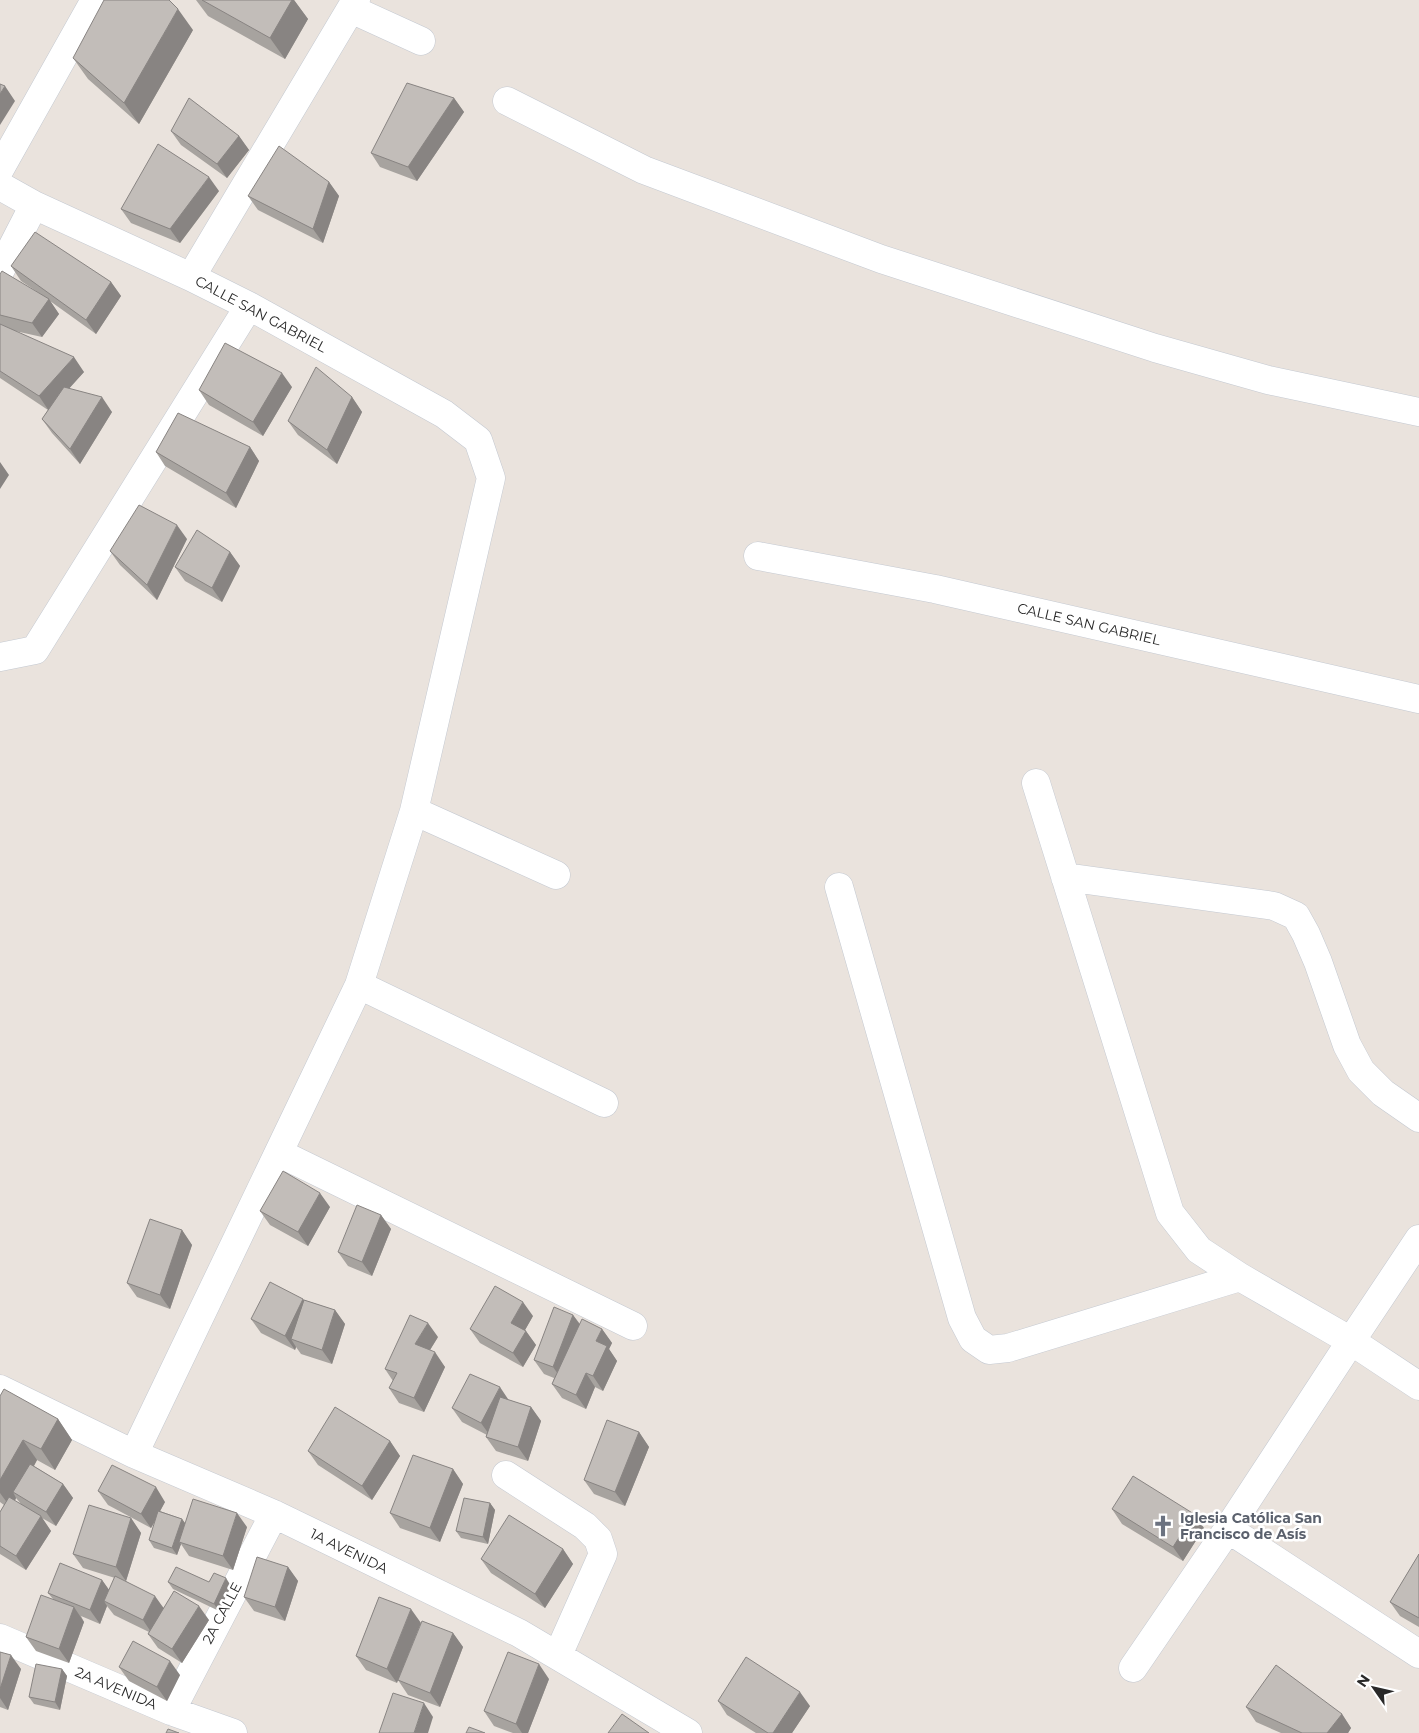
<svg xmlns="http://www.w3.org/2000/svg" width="1419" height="1733" font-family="Montserrat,sans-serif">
  <rect width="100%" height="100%" fill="#eae3dd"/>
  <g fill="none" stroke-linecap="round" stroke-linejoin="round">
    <g stroke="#c4c9d1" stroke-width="29">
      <path id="minor" d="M 351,9 L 421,41
        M 507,101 L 644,170 L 881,259 L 1155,348 L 1268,380 L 1419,412
        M 0,169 L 95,0
        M 0,186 L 34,205 L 191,277 L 249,306 L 444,414 L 478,440 L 491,478 L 414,811 L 359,985 L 134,1454
        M 0,271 L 34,205
        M 191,277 L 356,0
        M 758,556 L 935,589 L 1419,699
        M 0,657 L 35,650 L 249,306
        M 1036,783 L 1170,1213 L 1199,1250 L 1240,1277 L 1351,1341 L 1419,1386
        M 414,811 L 556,875
        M 1065,877 L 1274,906 L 1296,916 L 1306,934 L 1318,962 L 1347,1045 L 1361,1071 L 1383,1093 L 1419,1118
        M 839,887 L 962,1318 L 973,1339 L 989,1350 L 1008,1348 L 1240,1277
        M 359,985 L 604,1103
        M 279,1153 L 633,1326
        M 0,1389 L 134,1454 L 274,1514 L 519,1633 L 688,1733
        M 506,1475 L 585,1526 L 598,1539 L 603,1554 L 558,1655
        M 1228,1529 L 1419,1654
        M 0,1638 L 171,1711 L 233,1733
        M 1133,1668 L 1228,1529 L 1351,1341 L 1419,1239
        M 171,1711 L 274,1514"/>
    </g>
    <use href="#minor" stroke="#fff" stroke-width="28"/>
  </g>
  <path fill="#a7a39f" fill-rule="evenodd" d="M 196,0 L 294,0 L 308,19 L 285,59 L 208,16 Z
    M 193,30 L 139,124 L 88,79 L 73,58 Z
    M 454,98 L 464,112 L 417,181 L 380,167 L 371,153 Z
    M 171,131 L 239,136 L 249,150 L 227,178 L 181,145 Z
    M 329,182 L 339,196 L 323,243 L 258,210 L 248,196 Z
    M 219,191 L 180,243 L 131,223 L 121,209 Z
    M 11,266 L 111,282 L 121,296 L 96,334 L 50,301 L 59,314 L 42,337 L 15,331 L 84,372 L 69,388 L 112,412 L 80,464 L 52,433 L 42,419 L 48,410 L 0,378 L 0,274 L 42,295 L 21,281 Z
    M 292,387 L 263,436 L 209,405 L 199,390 Z
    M 352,397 L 362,412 L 337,464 L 298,435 L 288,421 Z
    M 250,447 L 259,461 L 236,508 L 165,466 L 156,452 Z
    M 187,539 L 157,600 L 120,565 L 110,551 Z
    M 230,552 L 240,566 L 222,602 L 185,581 L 175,567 Z
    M 330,1207 L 308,1246 L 270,1225 L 260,1211 Z
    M 381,1215 L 391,1229 L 372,1276 L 348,1266 L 338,1252 Z
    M 182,1230 L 192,1245 L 170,1309 L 137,1297 L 127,1283 Z
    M 303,1299 L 304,1300 L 335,1310 L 345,1324 L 332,1364 L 301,1354 L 296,1347 L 295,1350 L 261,1333 L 251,1319 Z
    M 573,1315 L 580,1324 L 602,1329 L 612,1343 L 609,1349 L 617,1361 L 603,1391 L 595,1387 L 586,1409 L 562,1398 L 552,1384 L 554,1378 L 544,1374 L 534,1360 Z
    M 533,1316 L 525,1330 L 536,1345 L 523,1367 L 480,1343 L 470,1329 Z
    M 438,1337 L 430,1350 L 445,1367 L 424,1412 L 399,1403 L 389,1388 L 393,1381 L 385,1369 Z
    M 0,1396 L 58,1419 L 72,1440 L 55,1470 L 37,1460 L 34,1466 L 63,1484 L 73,1498 L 56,1526 L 42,1518 L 51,1531 L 26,1570 L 0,1554 L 0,1512 L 4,1505 L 0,1502 ZM 16,1498 L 21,1504 L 15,1501 Z
    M 509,1400 L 531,1407 L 541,1421 L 528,1461 L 496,1451 L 486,1437 L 487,1435 L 462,1422 L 452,1408 Z
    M 639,1432 L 649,1447 L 625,1506 L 594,1494 L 584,1480 Z
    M 390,1441 L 400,1456 L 372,1500 L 318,1465 L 308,1451 Z
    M 453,1469 L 463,1484 L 440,1542 L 400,1528 L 390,1513 Z
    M 98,1491 L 165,1502 L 160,1511 L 182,1519 L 185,1523 L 247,1527 L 233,1570 L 189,1556 L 181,1544 L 177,1555 L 154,1548 L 149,1540 L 156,1520 L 151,1528 L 108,1505 Z
    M 490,1503 L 495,1510 L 488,1544 L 461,1538 L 456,1531 Z
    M 1112,1509 L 1204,1528 L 1183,1561 L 1122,1524 Z
    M 131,1518 L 141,1533 L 126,1581 L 164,1608 L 209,1620 L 182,1663 L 158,1648 L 148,1634 L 149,1632 L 114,1615 L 107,1606 L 100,1624 L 81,1616 L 84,1622 L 69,1663 L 36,1651 L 26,1637 L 53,1599 L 48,1593 L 102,1580 L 109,1590 L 115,1578 L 83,1568 L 73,1554 Z
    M 563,1549 L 573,1564 L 545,1608 L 491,1573 L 481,1559 Z
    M 1419,1554 L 1419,1627 L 1400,1616 L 1390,1602 Z
    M 288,1567 L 298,1581 L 285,1621 L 254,1611 L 244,1597 Z
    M 168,1582 L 209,1582 L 231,1586 L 219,1611 L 173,1589 Z
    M 379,1597 L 397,1683 L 366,1670 L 356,1656 Z
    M 453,1633 L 463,1647 L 440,1707 L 408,1695 L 398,1680 Z
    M 0,1652 L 21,1669 L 8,1710 L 0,1707 Z
    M 119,1667 L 180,1675 L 167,1701 L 129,1681 Z
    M 62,1669 L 67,1676 L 60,1710 L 34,1704 L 29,1697 Z
    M 549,1679 L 528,1733 L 513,1733 L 494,1726 L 484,1711 Z
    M 718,1701 L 810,1706 L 792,1733 L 756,1733 L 727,1715 Z
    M 1246,1707 L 1342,1714 L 1351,1728 L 1348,1733 L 1281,1733 L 1256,1722 Z"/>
  <path fill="#888482" d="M 292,0 L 294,0 L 308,19 L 285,59 L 270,38 Z
    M 178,9 L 193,30 L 139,124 L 124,103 Z
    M 5,86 L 15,101 L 0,125 L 0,94 Z
    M 454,98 L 464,112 L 417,181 L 408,167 Z
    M 239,136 L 249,150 L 227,178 L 217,164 Z
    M 209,177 L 219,191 L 180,243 L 170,229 Z
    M 329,182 L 339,196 L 323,243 L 313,229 Z
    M 111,282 L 121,296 L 96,334 L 86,320 Z
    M 49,299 L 59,314 L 42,337 L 32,323 Z
    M 74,357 L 84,372 L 49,411 L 39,396 Z
    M 282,373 L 292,387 L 263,436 L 253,422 Z
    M 102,397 L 112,412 L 80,464 L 70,449 Z
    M 352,397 L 362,412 L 337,464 L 327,450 Z
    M 250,447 L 259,461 L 236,508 L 226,493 Z
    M 0,462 L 9,475 L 0,489 Z
    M 177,525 L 187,539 L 157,600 L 147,585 Z
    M 230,552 L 240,566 L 222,602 L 212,588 Z
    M 320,1193 L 330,1207 L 308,1246 L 298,1232 Z
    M 381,1215 L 391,1229 L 372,1276 L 362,1262 Z
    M 182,1230 L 192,1245 L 170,1309 L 160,1295 Z
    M 303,1299 L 313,1313 L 291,1339 L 296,1347 L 295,1350 L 285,1336 Z
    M 523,1302 L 533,1316 L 521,1337 L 511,1323 Z
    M 335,1310 L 345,1324 L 332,1364 L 322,1350 Z
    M 573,1315 L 583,1329 L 563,1381 L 553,1367 Z
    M 428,1323 L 438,1337 L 425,1358 L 415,1344 Z
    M 602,1329 L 612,1343 L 609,1349 L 617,1361 L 603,1391 L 593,1376 L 596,1341 Z
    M 526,1331 L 536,1345 L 523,1367 L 513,1353 Z
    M 435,1352 L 445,1367 L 424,1412 L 414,1398 Z
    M 586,1373 L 595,1387 L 586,1409 L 576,1395 Z
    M 500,1387 L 510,1402 L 491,1437 L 481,1423 Z
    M 531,1407 L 541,1421 L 528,1461 L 518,1447 Z
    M 58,1419 L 72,1440 L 55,1470 L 41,1449 Z
    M 639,1432 L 649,1447 L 625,1506 L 615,1492 Z
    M 23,1440 L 37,1460 L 18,1495 L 13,1492 L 16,1498 L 11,1508 L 0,1493 L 0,1480 Z
    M 390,1441 L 400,1456 L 372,1500 L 362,1486 Z
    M 453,1469 L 463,1484 L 440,1542 L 430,1528 Z
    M 63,1484 L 73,1498 L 56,1526 L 46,1512 Z
    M 156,1487 L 165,1502 L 151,1528 L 141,1514 Z
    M 490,1503 L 495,1510 L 488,1544 L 483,1537 Z
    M 237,1513 L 247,1527 L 233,1570 L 223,1556 Z
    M 1194,1514 L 1204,1528 L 1183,1561 L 1173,1547 Z
    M 41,1516 L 51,1531 L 26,1570 L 16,1556 Z
    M 131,1518 L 141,1533 L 126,1581 L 116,1567 Z
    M 182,1519 L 187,1526 L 179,1542 L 181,1544 L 177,1555 L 172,1548 Z
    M 563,1549 L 573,1564 L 545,1608 L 535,1594 Z
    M 288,1567 L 298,1581 L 285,1621 L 275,1607 Z
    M 226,1578 L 231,1586 L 219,1611 L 214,1604 Z
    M 102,1580 L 112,1594 L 104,1601 L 107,1606 L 100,1624 L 90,1610 Z
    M 155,1596 L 165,1610 L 153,1635 L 143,1620 Z
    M 199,1606 L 209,1620 L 182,1663 L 172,1649 Z
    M 74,1607 L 84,1622 L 69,1663 L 59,1649 Z
    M 411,1609 L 421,1623 L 397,1683 L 387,1669 Z
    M 453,1633 L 463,1647 L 440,1707 L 430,1693 Z
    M 11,1655 L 21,1669 L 8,1710 L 0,1698 L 0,1689 Z
    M 170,1661 L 180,1675 L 167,1701 L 157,1687 Z
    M 539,1664 L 549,1679 L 528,1733 L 522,1733 L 516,1724 Z
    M 62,1669 L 67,1676 L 60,1710 L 55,1702 Z
    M 800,1692 L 810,1706 L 792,1733 L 773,1733 Z
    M 424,1703 L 433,1717 L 428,1733 L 414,1733 Z
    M 1342,1714 L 1351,1728 L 1348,1733 L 1327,1733 Z"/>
  <path fill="#c2bdb9" stroke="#888482" d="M 104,0 L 169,0 L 178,9 L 124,103 L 73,58 Z
    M 202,0 L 292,0 L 270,38 Z
    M 407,83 L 454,98 L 408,167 L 371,153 Z
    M 0,84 L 5,86 L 0,94 Z
    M 189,98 L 239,136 L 217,164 L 171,131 Z
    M 158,144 L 209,177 L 170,229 L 121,209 Z
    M 279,146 L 329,182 L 313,229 L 248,196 Z
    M 35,232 L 111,282 L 86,320 L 11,266 Z
    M 2,271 L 49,299 L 32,323 L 0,315 L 0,274 Z
    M 0,324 L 74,357 L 39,396 L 0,371 Z
    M 225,343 L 282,373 L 253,422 L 199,390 Z
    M 316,367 L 352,397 L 327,450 L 288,421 Z
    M 64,387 L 102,397 L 70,449 L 42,419 Z
    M 178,413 L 250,447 L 226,493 L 156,452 Z
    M 139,505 L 177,525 L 147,585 L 110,551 Z
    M 197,530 L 230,552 L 212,588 L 175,567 Z
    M 283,1171 L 320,1193 L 298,1232 L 260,1211 Z
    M 357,1205 L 381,1215 L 362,1262 L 338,1252 Z
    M 150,1219 L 182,1230 L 160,1295 L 127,1283 Z
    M 270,1282 L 303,1299 L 285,1336 L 251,1319 Z
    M 495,1286 L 523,1302 L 511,1323 L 526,1331 L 513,1353 L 470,1329 Z
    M 304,1300 L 335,1310 L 322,1350 L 291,1339 Z
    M 554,1307 L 573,1315 L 553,1367 L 534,1360 Z
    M 410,1315 L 428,1323 L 415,1344 L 435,1352 L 414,1398 L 389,1388 L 397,1373 L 385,1369 Z
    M 582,1319 L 602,1329 L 596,1341 L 607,1346 L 593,1376 L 586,1373 L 576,1395 L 552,1384 Z
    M 470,1374 L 500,1387 L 481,1423 L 452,1408 Z
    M 4,1389 L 58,1419 L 41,1449 L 23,1440 L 0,1480 L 0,1396 Z
    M 500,1397 L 531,1407 L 518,1447 L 486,1437 Z
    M 335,1407 L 390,1441 L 362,1486 L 308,1451 Z
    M 607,1420 L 639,1432 L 615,1492 L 584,1480 Z
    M 413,1455 L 453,1469 L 430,1528 L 390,1513 Z
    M 30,1464 L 63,1484 L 46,1512 L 13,1492 Z
    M 112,1465 L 156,1487 L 141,1514 L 98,1491 Z
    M 1133,1476 L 1194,1514 L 1173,1547 L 1112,1509 Z
    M 9,1497 L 41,1516 L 16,1556 L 0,1546 L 0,1512 Z
    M 464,1498 L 490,1503 L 483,1537 L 456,1531 Z
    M 193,1499 L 237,1513 L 223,1556 L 179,1542 Z
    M 89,1505 L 131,1518 L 116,1567 L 73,1554 Z
    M 158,1511 L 182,1519 L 172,1548 L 149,1540 Z
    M 509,1515 L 563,1549 L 535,1594 L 481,1559 Z
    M 1419,1554 L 1419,1618 L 1390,1602 Z
    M 257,1557 L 288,1567 L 275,1607 L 244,1597 Z
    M 60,1563 L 102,1580 L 90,1610 L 48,1593 Z
    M 176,1567 L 209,1582 L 214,1573 L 226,1578 L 214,1604 L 168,1582 Z
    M 115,1576 L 155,1596 L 143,1620 L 104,1601 Z
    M 174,1591 L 199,1606 L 172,1649 L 148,1634 Z
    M 41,1595 L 74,1607 L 59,1649 L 26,1637 Z
    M 379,1597 L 411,1609 L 387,1669 L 356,1656 Z
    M 422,1621 L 453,1633 L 430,1693 L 398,1680 Z
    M 133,1641 L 170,1661 L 157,1687 L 119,1667 Z
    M 0,1652 L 11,1655 L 0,1689 Z
    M 508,1652 L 539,1664 L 516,1724 L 484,1711 Z
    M 746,1657 L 800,1692 L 773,1733 L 768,1733 L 718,1701 Z
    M 36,1664 L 62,1669 L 55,1702 L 29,1697 Z
    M 1276,1665 L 1342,1714 L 1327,1733 L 1302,1733 L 1246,1707 Z
    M 393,1693 L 424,1703 L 414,1733 L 379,1733 Z
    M 622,1714 L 649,1733 L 608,1733 Z
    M 469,1727 L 485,1733 L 466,1733 Z
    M 168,1729 L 179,1733 L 166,1733 Z"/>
  <defs>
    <g id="church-bare" transform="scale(1.725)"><path d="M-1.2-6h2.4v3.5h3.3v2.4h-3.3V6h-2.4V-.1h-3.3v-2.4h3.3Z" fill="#6b7280" stroke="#fff" stroke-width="2.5" paint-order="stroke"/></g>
  </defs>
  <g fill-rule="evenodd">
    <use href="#church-bare" x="1163" y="1526"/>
  </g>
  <g text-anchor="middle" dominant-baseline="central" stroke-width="5" stroke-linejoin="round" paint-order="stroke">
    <g font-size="14" fill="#292929" stroke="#fff">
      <text transform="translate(261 314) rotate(28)">CALLE SAN GABRIEL</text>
      <text transform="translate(1089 624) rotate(13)">CALLE SAN GABRIEL</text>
      <text transform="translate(349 1551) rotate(26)">1A AVENIDA</text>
      <text transform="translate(222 1613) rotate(-62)">2A CALLE</text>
      <text transform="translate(116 1688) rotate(23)">2A AVENIDA</text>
    </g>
    <g font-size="14" font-weight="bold" fill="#5b616d" stroke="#fff" text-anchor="start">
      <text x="1180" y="1518">Iglesia Católica San<tspan x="1180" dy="16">Francisco de Asís</tspan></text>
    </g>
  </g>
  <g transform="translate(1374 1688) rotate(304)" stroke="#ffffff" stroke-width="4" paint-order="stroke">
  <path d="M0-4L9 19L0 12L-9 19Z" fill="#292929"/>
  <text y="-8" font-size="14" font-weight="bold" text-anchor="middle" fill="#292929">N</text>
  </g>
</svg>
